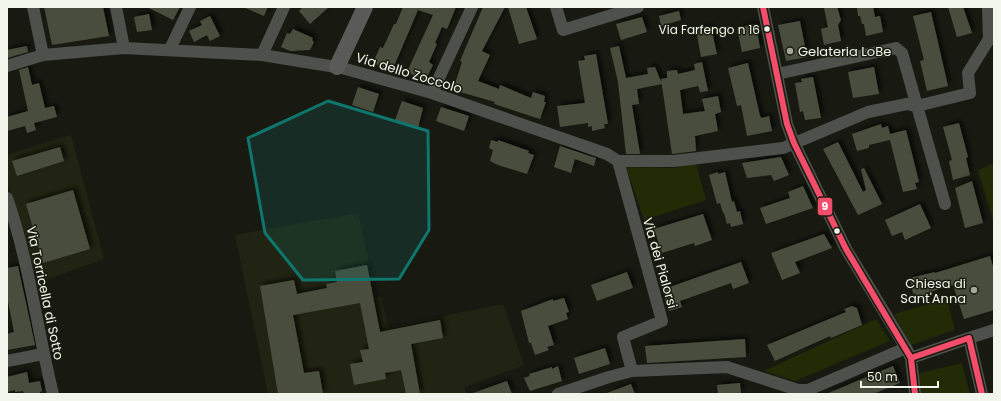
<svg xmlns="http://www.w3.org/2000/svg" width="1001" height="401" font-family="Poppins,sans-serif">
  <defs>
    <filter id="shadow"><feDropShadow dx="3.5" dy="-3.5" stdDeviation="2" flood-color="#0009"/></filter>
  </defs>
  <rect width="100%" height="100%" fill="#181a12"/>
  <path fill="#212412" d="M 71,135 L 104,259 L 37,283 L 13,197 L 7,184 L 7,155 Z
    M 358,213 L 377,297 L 381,296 L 388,327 L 503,304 L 524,365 L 465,387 L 466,394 L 268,394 L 235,235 Z"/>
  <path fill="#232a06" d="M 994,163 L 994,223 L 978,170 Z
    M 696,164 L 706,200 L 644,220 L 626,167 L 675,168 Z
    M 947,299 L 955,330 L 911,345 L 894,314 Z
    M 876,319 L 890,341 L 795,381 L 764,371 Z
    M 962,363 L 970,394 L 921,394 L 918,376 L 920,373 Z"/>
  <path fill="#4a4d3c" filter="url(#shadow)" d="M 44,7 L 103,7 L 109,36 L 52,45 Z
    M 147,7 L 180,7 L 173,20 Z
    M 243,7 L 268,7 L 264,16 Z
    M 303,7 L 329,7 L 310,24 L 299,11 Z
    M 403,7 L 456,7 L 447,29 L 442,27 L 435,43 L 437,44 L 429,62 L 433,65 L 425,81 L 407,72 L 433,15 L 418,10 L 392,71 L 373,63 L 380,47 L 383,48 L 394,24 L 396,24 Z
    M 483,7 L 505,7 L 482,51 L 490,55 L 478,81 L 499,89 L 500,85 L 531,98 L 533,92 L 545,96 L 544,102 L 546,102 L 540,119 L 494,104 L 495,102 L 453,90 L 462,62 L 460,61 Z
    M 508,7 L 526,7 L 537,39 L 519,44 Z
    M 837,7 L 841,20 L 838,25 L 841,41 L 824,45 L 821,29 L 828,27 L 824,8 Z
    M 857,7 L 873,7 L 875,17 L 880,16 L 883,32 L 866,36 L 864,24 L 862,24 L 860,16 L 858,16 Z
    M 948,7 L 963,7 L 972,33 L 957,37 Z
    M 679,11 L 681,20 L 661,26 L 659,16 Z
    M 931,12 L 948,86 L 927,91 L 920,61 L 924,60 L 913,16 Z
    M 149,14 L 152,30 L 137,32 L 134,17 Z
    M 210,16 L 220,36 L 210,41 L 207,35 L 194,42 L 189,31 L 202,25 L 200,21 Z
    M 642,17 L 647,32 L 621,40 L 616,24 Z
    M 800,21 L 807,57 L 786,61 L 778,25 Z
    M 756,24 L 760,48 L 742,52 L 737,28 Z
    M 711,27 L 717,54 L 701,57 L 696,30 Z
    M 293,29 L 313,38 L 312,40 L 314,42 L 310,50 L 290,51 L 281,47 L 287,33 L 290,34 Z
    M 27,46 L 28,52 L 7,58 L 7,50 Z
    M 619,46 L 626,78 L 648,74 L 647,68 L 655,67 L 662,84 L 637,89 L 639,104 L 632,105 L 640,154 L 626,154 L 618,82 L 610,48 Z
    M 596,54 L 608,124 L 604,124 L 605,128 L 592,131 L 592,126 L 588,127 L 588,123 L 560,127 L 557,106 L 585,103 L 578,61 L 585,60 L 584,56 Z
    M 702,62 L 708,91 L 700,92 L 698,86 L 680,90 L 683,114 L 705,111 L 702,99 L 718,96 L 721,112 L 715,114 L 718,131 L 695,136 L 696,151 L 672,154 L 661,79 L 667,78 L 667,71 L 677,70 L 678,74 L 695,70 L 694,64 Z
    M 748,63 L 760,116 L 762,118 L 769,116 L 772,131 L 747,136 L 741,105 L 737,106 L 728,68 Z
    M 28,67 L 32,85 L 39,83 L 45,108 L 54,106 L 57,117 L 34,123 L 36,130 L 27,133 L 25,126 L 7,131 L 7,117 L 28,111 L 19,70 Z
    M 874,67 L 879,94 L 853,98 L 848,72 Z
    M 813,77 L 821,118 L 805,120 L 803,111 L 800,112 L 795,83 L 802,82 L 801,79 Z
    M 358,87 L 379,94 L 373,112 L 352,105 Z
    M 402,101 L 423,108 L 418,128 L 395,120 Z
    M 441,107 L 469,116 L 464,131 L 436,121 Z
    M 959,123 L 968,157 L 966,158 L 970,175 L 953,180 L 949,161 L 952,160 L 943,127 Z
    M 881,124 L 882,128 L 888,126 L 890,134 L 906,130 L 919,182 L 915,183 L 917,189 L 903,192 L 890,140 L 869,145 L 869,148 L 857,151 L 852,134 Z
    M 491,140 L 498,142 L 498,140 L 529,151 L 528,153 L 534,155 L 527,174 L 498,165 L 490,161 L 493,150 L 489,148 Z
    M 838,142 L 863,192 L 866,190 L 861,169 L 864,168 L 882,204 L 858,215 L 823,149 Z
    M 560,146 L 596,158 L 594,166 L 575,159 L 571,173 L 554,167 Z
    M 60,147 L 64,161 L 17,176 L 12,161 Z
    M 781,157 L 789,175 L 774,181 L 771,175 L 747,178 L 742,163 Z
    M 718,172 L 718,174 L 725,172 L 732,202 L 734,201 L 737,212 L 740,211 L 743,224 L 731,227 L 730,223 L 727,224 L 724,213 L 723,213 L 720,203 L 717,204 L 709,175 Z
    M 972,181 L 983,223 L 965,228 L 955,188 Z
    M 803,186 L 813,208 L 766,224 L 760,208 L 790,198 L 788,192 Z
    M 73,190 L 90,249 L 43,263 L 26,204 Z
    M 920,204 L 931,228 L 905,240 L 902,232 L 892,236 L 885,220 Z
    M 703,214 L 712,240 L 695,246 L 694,243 L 662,253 L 654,229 Z
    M 824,234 L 832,248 L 795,262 L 800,273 L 782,280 L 771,253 Z
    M 990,256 L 994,270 L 994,310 L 964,319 L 953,285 L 927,293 L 928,296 L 917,300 L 915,293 L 913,294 L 910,278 L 935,272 L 935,273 Z
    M 741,262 L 749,283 L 733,289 L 731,283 L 680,301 L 682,307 L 669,311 L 664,297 L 667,296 L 664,289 Z
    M 367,265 L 380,332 L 440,320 L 443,338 L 411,344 L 420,394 L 406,394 L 401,370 L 385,373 L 386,379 L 354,385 L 350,364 L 363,362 L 360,350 L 369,349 L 360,303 L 293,315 L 304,373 L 319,371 L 323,394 L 278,394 L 260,286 L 294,280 L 297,294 L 327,288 L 326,284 L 337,282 L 335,271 Z
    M 18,266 L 35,345 L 7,350 L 7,334 L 14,332 L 7,296 L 7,268 Z
    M 627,272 L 633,288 L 597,301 L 591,285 Z
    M 564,298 L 569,312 L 566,313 L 568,319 L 548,326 L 554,345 L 547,347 L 549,350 L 535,355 L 531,343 L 529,343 L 521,311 L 553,299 L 553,301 Z
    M 852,306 L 857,308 L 862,325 L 831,338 L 830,336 L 775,361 L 767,345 L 846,312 L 844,309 Z
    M 745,339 L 746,357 L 647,363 L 645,346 Z
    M 605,348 L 610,364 L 579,374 L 574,358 Z
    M 558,366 L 562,381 L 530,391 L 524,378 L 530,376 L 529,374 L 552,367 L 552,369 Z
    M 893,366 L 900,383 L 873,394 L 826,394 Z
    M 27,372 L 29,383 L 40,381 L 42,391 L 40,392 L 40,394 L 24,394 L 23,391 L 15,392 L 15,390 L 7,392 L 7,377 Z
    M 507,381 L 512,394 L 473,394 L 473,393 Z
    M 740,383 L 741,394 L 718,394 L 717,385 Z
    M 631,384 L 635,394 L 607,394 L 607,393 Z"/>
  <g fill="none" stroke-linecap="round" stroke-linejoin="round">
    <path stroke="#4e504c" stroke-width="12" d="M 33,7 L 43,55
      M 116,7 L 124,48
      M 556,7 L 563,30 L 638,7
      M 763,7 L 787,124 L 794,143 L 846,249 L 906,348 L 911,358 L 915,394
      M 170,49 L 190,7
      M 262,55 L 284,7
      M 7,66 L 43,55 L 124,48 L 262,55 L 342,68 L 432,93 L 607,154 L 618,161 L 674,161 L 783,148 L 868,112 L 907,104 L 917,106 L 945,204
      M 777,74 L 896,48 L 902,53 L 917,106 L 970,93 L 968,73 L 989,39 L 988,7
      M 432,93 L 472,7
      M 618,161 L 662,321 L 623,337 L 632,371
      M 7,198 C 29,261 37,329 53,394
      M 969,338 L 994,330
      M 911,358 L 969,338 L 982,394
      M 7,361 L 43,354
      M 558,394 L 609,377 L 632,371 L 727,367 L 798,390 L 808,390 L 906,348"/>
    <path stroke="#5a5b58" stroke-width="16" d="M 337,67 L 365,7"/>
    <g stroke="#1a1d0f" stroke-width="9">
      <path id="bus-1" d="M 763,7 L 787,124 L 794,143 L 846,249 L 911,358 L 915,394
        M 911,358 L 969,338 L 982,394"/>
    </g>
    <use href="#bus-1" stroke="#f44d6c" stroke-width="6"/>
  </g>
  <path fill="#0f766e" fill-opacity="0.2" stroke="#0f766e" stroke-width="3" stroke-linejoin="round" d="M 328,101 L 428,131 L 429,230 L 399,279 L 303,280 L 265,233 L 248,138 Z"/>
  <g fill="#f2f5eb" stroke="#1a1d0f" stroke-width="1.5">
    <circle cx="767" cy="29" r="3.5"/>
    <circle cx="837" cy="231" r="3.5"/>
  </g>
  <g fill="#a6a89f" stroke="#1a1d0f" stroke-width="1.5">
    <circle cx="790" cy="51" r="4"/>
    <circle cx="974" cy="290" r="4"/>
  </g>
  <g text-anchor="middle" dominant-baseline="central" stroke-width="3" stroke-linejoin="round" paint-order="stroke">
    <g font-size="12" fill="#f2f5eb" stroke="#1a1d0f" text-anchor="end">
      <text x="760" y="29">Via Farfengo n 16</text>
    </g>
    <g font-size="13" fill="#f2f5eb" stroke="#1a1d0f" text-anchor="start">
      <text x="798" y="51">Gelateria LoBe</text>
      <text x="966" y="283" text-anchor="end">Chiesa di<tspan x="966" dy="15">Sant'Anna</tspan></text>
    </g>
    <g font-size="13" fill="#f2f5eb" stroke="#1a1d0f">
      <text transform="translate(409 73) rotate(17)">Via dello Zoccolo</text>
      <text transform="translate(660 263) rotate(74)">Via dei Pialorsi</text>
      <text transform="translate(45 293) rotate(78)">Via Torricella di Sotto</text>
    </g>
  </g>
  <rect stroke="#1a1d0f" stroke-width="1.5" x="817" y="197" width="16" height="19" rx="4" fill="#f44d6c"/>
  <g font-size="11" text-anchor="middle" font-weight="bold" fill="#fff">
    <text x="825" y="210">9</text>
  </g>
  <rect width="1001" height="401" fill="none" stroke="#f2f5eb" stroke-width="16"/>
  <path d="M861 381v6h77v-6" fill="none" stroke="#f2f5eb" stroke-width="2"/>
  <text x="867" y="381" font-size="12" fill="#f2f5eb" stroke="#1a1d0f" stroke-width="3" paint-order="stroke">50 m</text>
</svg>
